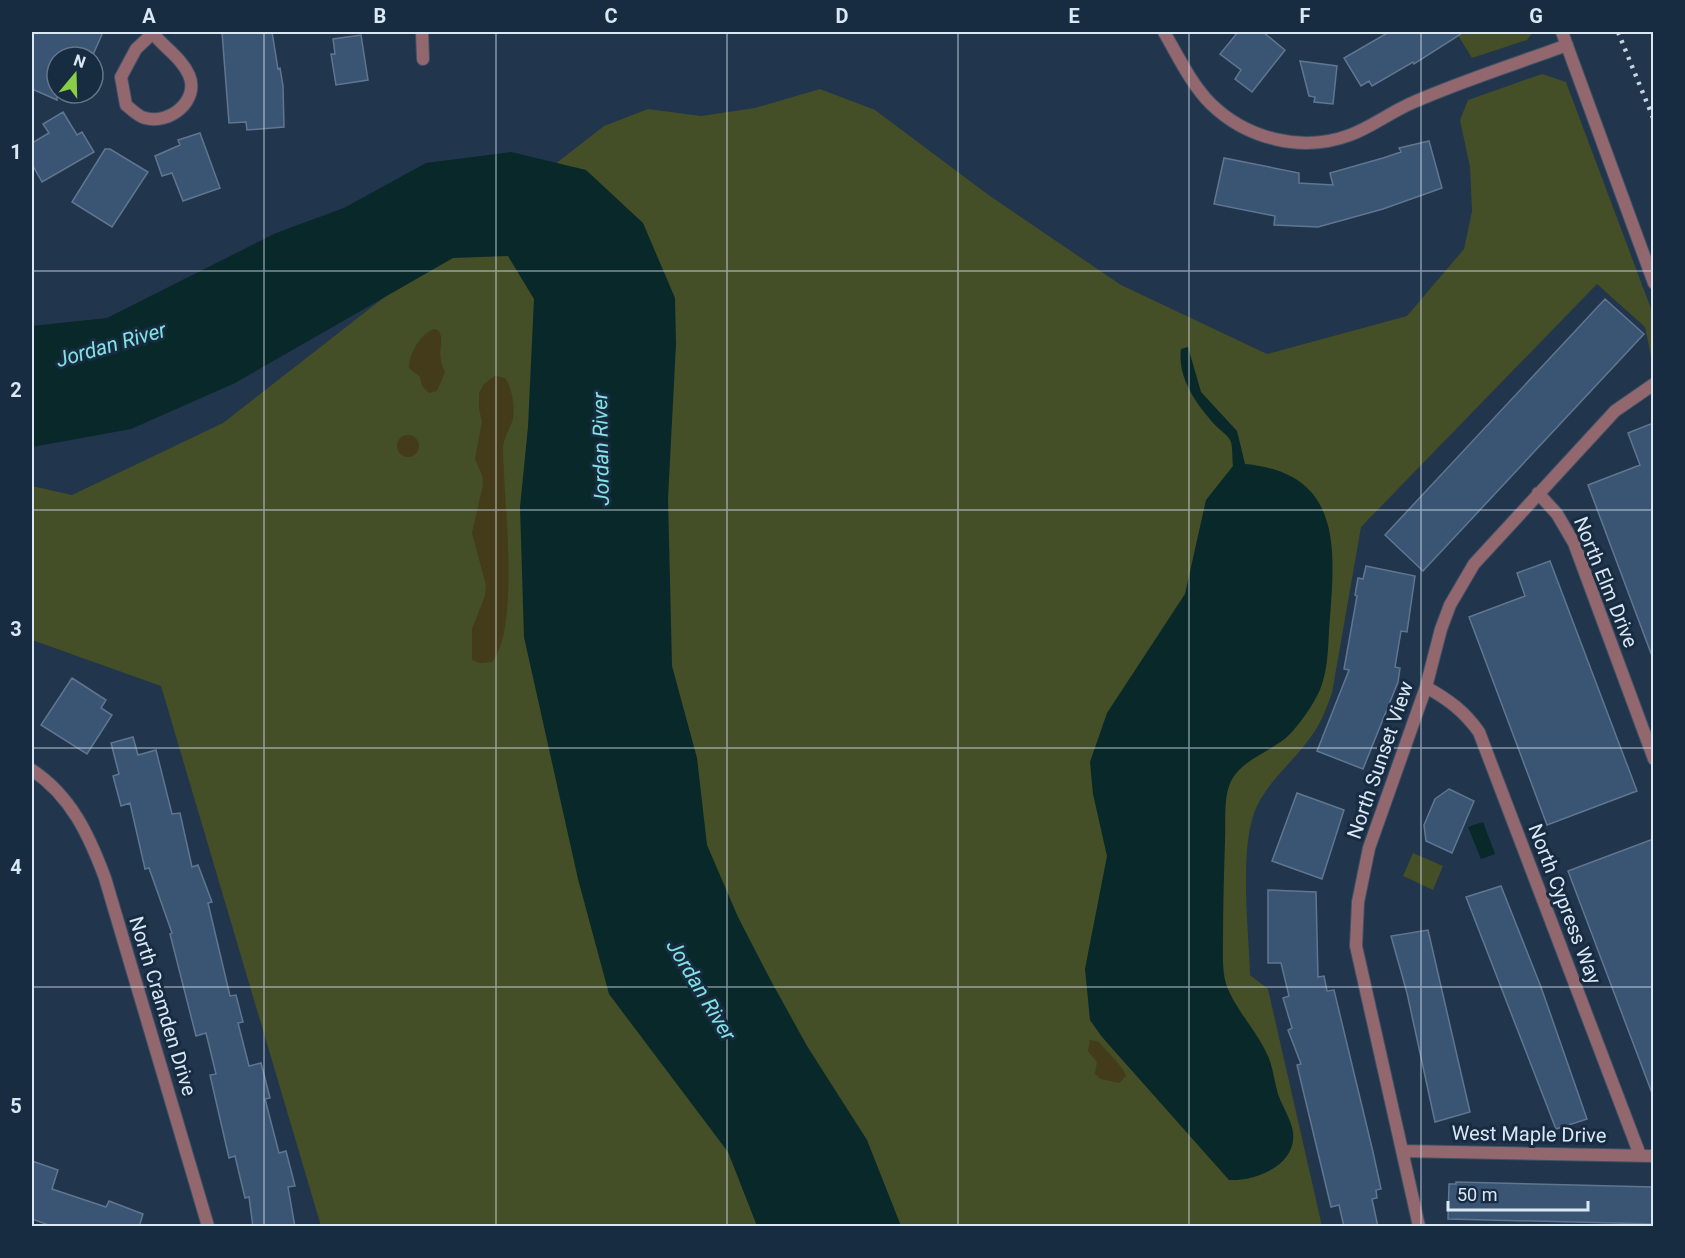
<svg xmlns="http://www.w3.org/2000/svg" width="1685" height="1258" font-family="Roboto,sans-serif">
  <rect width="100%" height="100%" fill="#21354c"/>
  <path fill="#444e27" d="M 1456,32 L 1533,32 L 1527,40 L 1472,58 Z
    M 1542,74 L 1566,82 L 1653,314 L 1653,366 L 1645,327 L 1597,284 L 1361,527 L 1332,693 C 1326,709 1321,724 1310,738 C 1293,762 1270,779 1257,806 C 1238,846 1249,930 1250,975 L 1268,989 L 1322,1226 L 321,1226 L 161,686 L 32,640 L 32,486 L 72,495 L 223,423 L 604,126 L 648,109 L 701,116 L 755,108 L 820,89 L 875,110 L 990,196 L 1121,285 L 1267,354 L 1407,316 L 1464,249 L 1472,211 L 1470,167 L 1460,120 L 1468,100 Z
    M 1413,853 L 1443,866 L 1433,890 L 1403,876 Z"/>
  <path fill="#443b1b" d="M 434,329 L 439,331 C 445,342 435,353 445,372 L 437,391 L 429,393 L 422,386 L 420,377 L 409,368 C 409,354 420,334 434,329 Z
    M 495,376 L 505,378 C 512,387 515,406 513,418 C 511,428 503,438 503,448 C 503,496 521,627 492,662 L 480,663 L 472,660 L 472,629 L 485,596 L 486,585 L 472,533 L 483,485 L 482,475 L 475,459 L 482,422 L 479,409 L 479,393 L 484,384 Z
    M397 446a11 11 0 1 1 22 0a11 11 0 1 1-22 0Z
    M 1090,1040 L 1099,1042 C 1106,1051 1124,1067 1126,1076 L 1119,1083 L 1101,1079 L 1095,1074 L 1097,1062 L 1088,1051 Z"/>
  <path fill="#092829" d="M 511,152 L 586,170 L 643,223 L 675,298 L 676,344 L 668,498 L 672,666 L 697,758 L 707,845 L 738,917 L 770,979 L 807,1046 L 867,1140 L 901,1226 L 757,1226 L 728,1152 L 609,994 L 578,879 L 524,637 L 520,507 L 528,427 L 534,299 L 508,256 L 453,258 L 235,383 L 131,429 L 32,447 L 32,326 L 107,318 L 276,233 L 344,208 L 426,163 Z
    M 1188,347 L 1201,392 L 1237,431 L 1245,464 C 1339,473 1336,542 1330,617 C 1328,638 1329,664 1322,684 C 1317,700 1302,721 1291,733 C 1274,751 1243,758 1231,781 C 1223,798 1226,822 1225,840 C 1224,873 1223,906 1223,939 C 1223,954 1222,970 1226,984 C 1235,1009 1256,1030 1267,1054 C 1273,1066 1274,1081 1278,1094 C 1282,1106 1291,1119 1293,1132 C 1297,1165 1256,1181 1229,1180 L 1102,1037 L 1090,1020 L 1085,969 L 1107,856 L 1093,794 L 1090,762 L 1107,713 L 1185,594 L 1206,500 L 1233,466 C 1232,459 1233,450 1231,442 C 1229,436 1220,430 1215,425 C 1197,405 1177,378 1181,349 Z
    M 1483,822 L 1495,854 L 1481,859 L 1468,827 Z"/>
  <path fill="#3a5573" stroke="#607690" stroke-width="1.5" d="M 32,32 L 103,32 L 92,57 L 57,57 L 57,100 L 32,89 Z
    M 222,32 L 272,32 L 278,69 L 280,68 L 283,86 L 284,127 L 247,130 L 246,122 L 229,123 Z
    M 1238,32 L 1263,32 L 1285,50 L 1252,92 L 1235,79 L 1241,70 L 1220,54 Z
    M 1389,32 L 1464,32 L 1414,64 L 1413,62 L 1372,86 L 1369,81 L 1361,86 L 1344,58 Z
    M 361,35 L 368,80 L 336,85 L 331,54 L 335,54 L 333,39 Z
    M 1300,61 L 1337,66 L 1333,104 L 1314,102 L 1315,97 L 1309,96 Z
    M 63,112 L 77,135 L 82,132 L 94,152 L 42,182 L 32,164 L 32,143 L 49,133 L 43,124 Z
    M 200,133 L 220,188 L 183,201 L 172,173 L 162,176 L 155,156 L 180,145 L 178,140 Z
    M 1429,141 L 1442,188 L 1383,209 L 1318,227 L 1274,225 L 1275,216 L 1214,204 L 1224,158 L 1299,173 L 1299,183 L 1333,185 L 1330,173 L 1383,158 L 1401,152 L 1399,148 Z
    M 105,149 L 110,149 L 148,172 L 112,227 L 72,202 Z
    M 1605,299 L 1644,334 L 1423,571 L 1385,535 Z
    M 1653,423 L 1653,656 L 1652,656 L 1588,485 L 1640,465 L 1628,433 Z
    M 1550,561 L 1637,791 L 1547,825 L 1469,617 L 1525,596 L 1517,573 Z
    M 1366,566 L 1415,576 L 1407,632 L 1401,631 L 1395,667 L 1400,668 L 1398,682 L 1363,769 L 1317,751 L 1349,670 L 1344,669 L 1357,596 L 1355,595 L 1358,578 L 1363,579 Z
    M 72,678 L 106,700 L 101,708 L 112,715 L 87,754 L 41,725 Z
    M 133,737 L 138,755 L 156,750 L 172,814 L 180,813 L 192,867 L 198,865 L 212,902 L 208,903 L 230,996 L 236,995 L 243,1022 L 238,1023 L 249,1066 L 261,1063 L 270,1098 L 265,1099 L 279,1153 L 286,1151 L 295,1186 L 288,1187 L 295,1227 L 253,1227 L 249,1197 L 245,1198 L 235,1156 L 229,1158 L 210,1075 L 216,1074 L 206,1033 L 196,1036 L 170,934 L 172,933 L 149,868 L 145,869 L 130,803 L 121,806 L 113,776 L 119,774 L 111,743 Z
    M 1449,789 L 1474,801 L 1452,853 L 1426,841 L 1424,825 L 1435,799 Z
    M 1297,793 L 1344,810 L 1322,879 L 1272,861 Z
    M 1653,839 L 1653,1093 L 1652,1093 L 1568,871 Z
    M 1501,886 L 1541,987 L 1587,1119 L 1556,1129 L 1466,897 Z
    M 1268,890 L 1316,892 L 1318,977 L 1324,976 L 1327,991 L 1334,990 L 1373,1152 L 1381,1189 L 1376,1190 L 1377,1198 L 1372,1199 L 1378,1227 L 1344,1227 L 1339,1205 L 1331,1207 L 1297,1065 L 1301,1064 L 1288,1030 L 1292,1028 L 1283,998 L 1289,996 L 1281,963 L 1268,963 Z
    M 1428,930 L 1470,1112 L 1435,1122 L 1407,993 L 1391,936 Z
    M 32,1161 L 58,1170 L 52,1189 L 106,1207 L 109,1201 L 143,1214 L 139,1227 L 54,1227 L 32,1219 Z
    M 1456,1182 L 1653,1187 L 1653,1224 L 1448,1219 L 1449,1184 L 1456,1184 Z"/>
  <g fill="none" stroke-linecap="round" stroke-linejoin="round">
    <g stroke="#3f5167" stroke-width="14">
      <path id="street" d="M 152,32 C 163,47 181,57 189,75 C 200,100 170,125 145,118 C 139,117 131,109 126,105 L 121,77 L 136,49 L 153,33
        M 422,32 L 423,59
        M 1164,32 C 1178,56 1191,84 1211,104 C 1247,139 1302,153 1350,135 C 1372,127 1392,111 1414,102 C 1464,80 1516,64 1567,45
        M 1562,32 L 1654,283
        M 1538,493 L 1557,514 L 1574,543 L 1654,759
        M 1426,687 C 1449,700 1464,711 1479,732 L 1640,1155
        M 32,770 C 71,796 89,835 105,878 L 208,1226
        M 1403,1151 L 1654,1156
        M 1419,1226 L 1356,946 L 1358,902 L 1369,848 L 1426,687 L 1441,629 L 1450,605 L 1474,564 L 1615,411 L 1654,384"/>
    </g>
    <use href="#street" stroke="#92686e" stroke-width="12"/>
    <path stroke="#c6d4e3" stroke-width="4.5" stroke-dasharray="3 6" stroke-linecap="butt" d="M 1618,32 L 1654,120
      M 1653,32 L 1654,33"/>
  </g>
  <path fill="none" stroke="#dae7f5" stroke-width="1.5" stroke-opacity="0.55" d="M 264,32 L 264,1226M 496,32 L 496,1226M 727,32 L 727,1226M 958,32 L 958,1226M 1189,32 L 1189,1226M 1421,32 L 1421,1226M 32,271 L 1654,271M 32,510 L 1654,510M 32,748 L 1654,748M 32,987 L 1654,987"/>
  <g text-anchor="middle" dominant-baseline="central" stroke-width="6" stroke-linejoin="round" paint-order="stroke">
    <g font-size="20" fill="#dae7f5" stroke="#172b41">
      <text transform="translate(1606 582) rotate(68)">North Elm Drive</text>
      <text transform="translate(1380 760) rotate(-71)">North Sunset View</text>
      <text transform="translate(1565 904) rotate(69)">North Cypress Way</text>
      <text transform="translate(163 1006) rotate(73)">North Cramden Drive</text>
      <text transform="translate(1529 1134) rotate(1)">West Maple Drive</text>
    </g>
    <g font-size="21" font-style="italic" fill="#84e2e3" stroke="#172b41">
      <text transform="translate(111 345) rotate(-16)">Jordan River</text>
      <text transform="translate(601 449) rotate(-91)">Jordan River</text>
      <text transform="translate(701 990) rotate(59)">Jordan River</text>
    </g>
  </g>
  <rect width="1685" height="1258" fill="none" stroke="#172b41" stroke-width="66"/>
  <g transform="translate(75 75) rotate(19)"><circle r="28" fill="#172b41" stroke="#657689" stroke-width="1.5"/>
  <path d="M0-4.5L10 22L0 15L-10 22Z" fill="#8ace47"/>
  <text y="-9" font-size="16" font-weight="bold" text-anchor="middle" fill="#dae7f5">N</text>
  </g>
  <path d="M1448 1201v9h140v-9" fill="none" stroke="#dae7f5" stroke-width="3"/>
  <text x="1457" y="1201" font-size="18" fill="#dae7f5" stroke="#172b41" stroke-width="4.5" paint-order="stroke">50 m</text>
  <rect x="33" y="33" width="1619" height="1192" fill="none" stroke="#dae7f5" stroke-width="2"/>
  <g font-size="20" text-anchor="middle" font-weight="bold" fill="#dae7f5">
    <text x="149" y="23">A</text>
    <text x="380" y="23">B</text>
    <text x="611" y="23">C</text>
    <text x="842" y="23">D</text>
    <text x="1074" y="23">E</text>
    <text x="1305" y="23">F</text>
    <text x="1536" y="23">G</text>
    <text x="16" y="159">1</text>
    <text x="16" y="397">2</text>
    <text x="16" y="636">3</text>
    <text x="16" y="874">4</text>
    <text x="16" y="1113">5</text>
  </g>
</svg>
